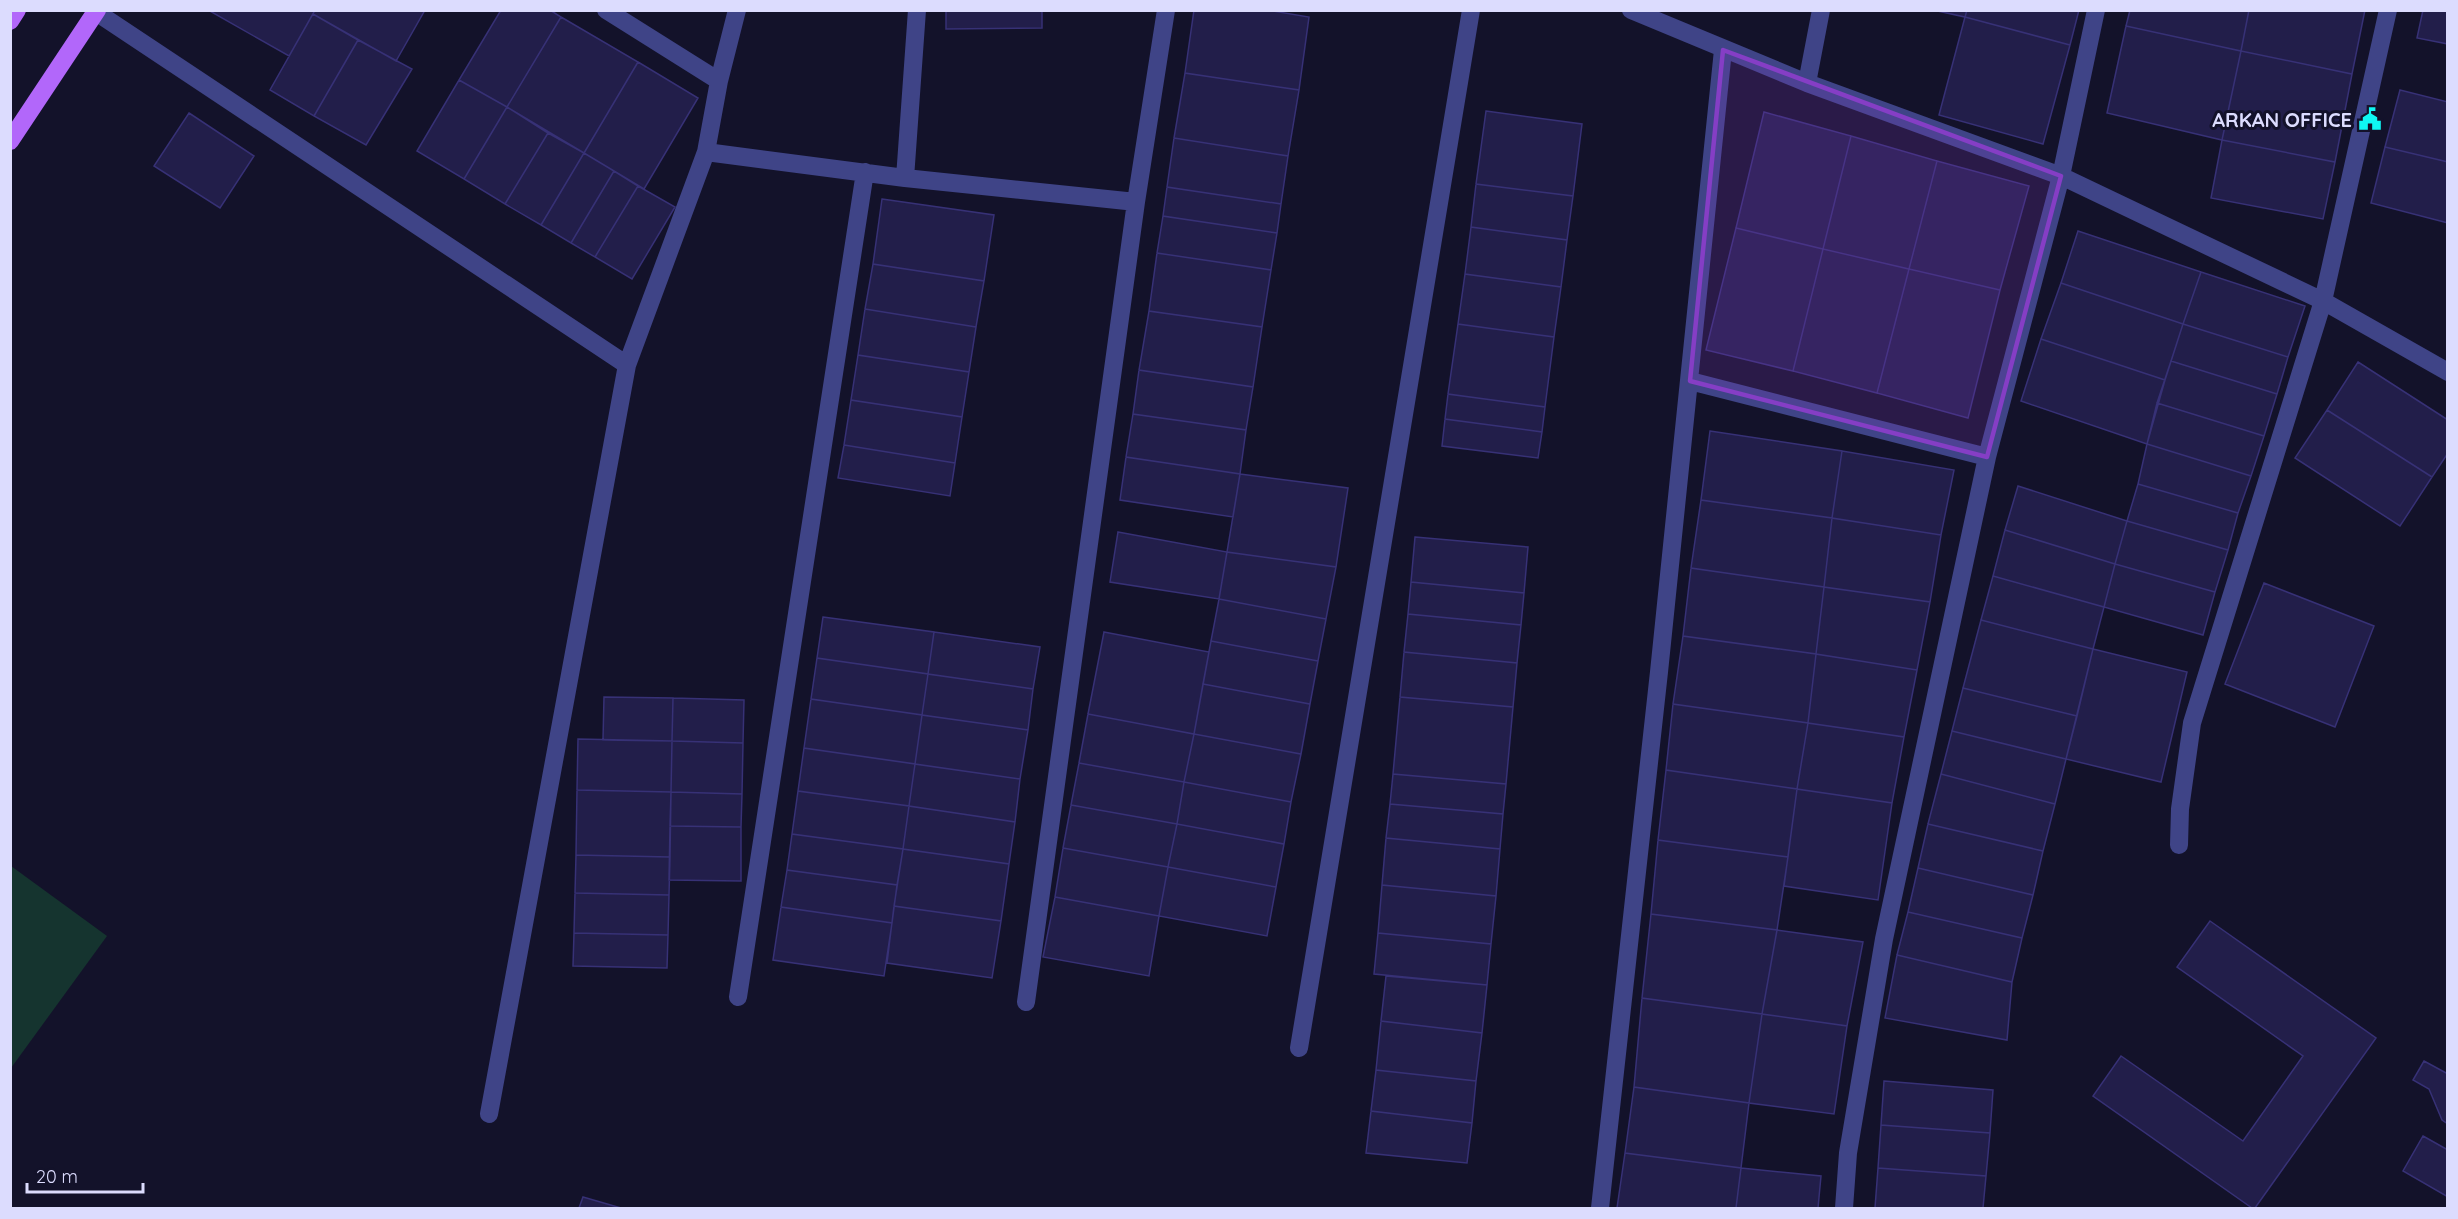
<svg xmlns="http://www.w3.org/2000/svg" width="2458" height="1219" font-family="Quicksand,sans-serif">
  <rect width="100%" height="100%" fill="#13122a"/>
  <path fill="#15342f" d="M 11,866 L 107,936 L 11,1068 Z"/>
  <path fill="#221e4a" stroke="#373176" stroke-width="1.5" d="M 208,10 L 315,10 L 289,56 Z
    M 315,10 L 425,10 L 396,61 L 313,14 Z
    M 501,10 L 550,10 L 561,17 L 507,107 L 459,80 Z
    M 946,10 L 1042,10 L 1042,28 L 946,29 Z
    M 1194,10 L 1267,10 L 1309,17 L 1299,90 L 1185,73 Z
    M 1933,10 L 1967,10 L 1965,17 Z
    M 1967,10 L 2079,10 L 2070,45 L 1965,17 Z
    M 2130,10 L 2249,10 L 2241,51 L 2126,26 Z
    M 2249,10 L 2365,10 L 2352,74 L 2241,51 Z
    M 2423,10 L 2448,10 L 2448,44 L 2417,38 Z
    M 313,14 L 358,40 L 314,116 L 270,90 Z
    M 561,17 L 638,62 L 584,153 L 507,107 Z
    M 1965,17 L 2070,45 L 2043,144 L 1939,115 Z
    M 2126,26 L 2241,51 L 2222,140 L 2107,113 Z
    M 358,40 L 412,69 L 366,145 L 314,116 Z
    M 2241,51 L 2352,74 L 2335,162 L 2222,140 Z
    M 638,62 L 698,98 L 644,189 L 584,153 Z
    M 1185,73 L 1299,90 L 1288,156 L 1174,138 Z
    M 459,80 L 507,107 L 464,179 L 417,151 Z
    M 2400,90 L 2448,102 L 2448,162 L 2385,147 Z
    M 507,107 L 548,133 L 505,204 L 464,179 Z
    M 1486,111 L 1582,124 L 1573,196 L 1476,184 Z
    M 1764,112 L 1851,136 L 1823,249 L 1736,228 Z
    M 189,113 L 254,156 L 220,208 L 154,166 Z
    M 548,133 L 584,153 L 541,225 L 505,204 Z
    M 1851,136 L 1937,161 L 1909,269 L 1823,249 Z
    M 1174,138 L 1288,156 L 1281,204 L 1167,187 Z
    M 2222,140 L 2335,162 L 2323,219 L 2211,198 Z
    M 2385,147 L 2448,162 L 2448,223 L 2371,203 Z
    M 584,153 L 614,171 L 571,243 L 541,225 Z
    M 1937,161 L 2029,186 L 2000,290 L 1909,269 Z
    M 614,171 L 638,186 L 595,257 L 571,243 Z
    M 1476,184 L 1573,196 L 1567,240 L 1471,227 Z
    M 638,186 L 675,207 L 632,279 L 595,257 Z
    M 1167,187 L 1281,204 L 1277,233 L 1163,216 Z
    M 882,199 L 994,215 L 984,281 L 873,264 Z
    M 1163,216 L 1277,233 L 1271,270 L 1157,253 Z
    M 1471,227 L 1567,240 L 1561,287 L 1465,274 Z
    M 1736,228 L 1823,249 L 1793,371 L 1706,350 Z
    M 2078,231 L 2201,272 L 2183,324 L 2061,283 Z
    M 1823,249 L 1909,269 L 1877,393 L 1793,371 Z
    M 1157,253 L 1271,270 L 1262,327 L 1149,311 Z
    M 873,264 L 984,281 L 976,327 L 865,309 Z
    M 1909,269 L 2000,290 L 1968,418 L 1877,393 Z
    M 2201,272 L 2305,306 L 2288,357 L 2183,324 Z
    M 1465,274 L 1561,287 L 1554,337 L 1458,324 Z
    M 2061,283 L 2183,324 L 2165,380 L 2041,339 Z
    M 865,309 L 976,327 L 969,372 L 858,355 Z
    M 1149,311 L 1262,327 L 1253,387 L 1139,370 Z
    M 1458,324 L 1554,337 L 1545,407 L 1448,394 Z
    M 2183,324 L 2288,357 L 2277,394 L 2171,361 Z
    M 2041,339 L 2165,380 L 2147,444 L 2021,401 Z
    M 858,355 L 969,372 L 962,417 L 851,400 Z
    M 2171,361 L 2277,394 L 2264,436 L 2157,403 Z
    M 2358,362 L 2448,420 L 2448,453 L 2432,477 L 2327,410 Z
    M 1139,370 L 1253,387 L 1246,430 L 1133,414 Z
    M 1448,394 L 1545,407 L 1542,432 L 1445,419 Z
    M 851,400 L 962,417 L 955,463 L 844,445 Z
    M 2157,403 L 2264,436 L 2251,476 L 2147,444 Z
    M 2327,410 L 2432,477 L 2400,526 L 2295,458 Z
    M 1133,414 L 1246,430 L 1240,474 L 1126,457 Z
    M 1445,419 L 1542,432 L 1538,458 L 1442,446 Z
    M 1710,431 L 1842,451 L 1832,518 L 1701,500 Z
    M 2147,444 L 2251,476 L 2238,513 L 2138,484 Z
    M 844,445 L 955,463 L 950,496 L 838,478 Z
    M 1842,451 L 1954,470 L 1941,535 L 1832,518 Z
    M 1126,457 L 1240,474 L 1233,517 L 1120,500 Z
    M 1240,474 L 1348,488 L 1336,567 L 1227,552 Z
    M 2138,484 L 2238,513 L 2228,550 L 2127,521 Z
    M 2018,486 L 2127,521 L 2115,564 L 2005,530 Z
    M 1701,500 L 1832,518 L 1824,587 L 1691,568 Z
    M 1832,518 L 1941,535 L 1930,602 L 1824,587 Z
    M 2127,521 L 2228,550 L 2215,592 L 2115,564 Z
    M 2005,530 L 2115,564 L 2104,607 L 1993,576 Z
    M 1118,532 L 1227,552 L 1219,599 L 1110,582 Z
    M 1415,537 L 1528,547 L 1524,593 L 1411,582 Z
    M 1227,552 L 1336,567 L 1326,619 L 1219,599 Z
    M 2115,564 L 2215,592 L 2203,635 L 2104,607 Z
    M 1691,568 L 1824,587 L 1816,654 L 1683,636 Z
    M 1993,576 L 2104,607 L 2093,649 L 1981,620 Z
    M 1411,582 L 1524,593 L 1521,625 L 1408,614 Z
    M 2264,583 L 2374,626 L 2335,727 L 2225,684 Z
    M 1824,587 L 1930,602 L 1917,670 L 1816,654 Z
    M 1219,599 L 1326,619 L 1318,661 L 1211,641 Z
    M 1408,614 L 1521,625 L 1517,663 L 1404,652 Z
    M 823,617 L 934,632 L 928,674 L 817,658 Z
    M 1981,620 L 2093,649 L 2077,716 L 1963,688 Z
    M 934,632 L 1040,647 L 1033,689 L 928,674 Z
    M 1104,632 L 1209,652 L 1194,734 L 1088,714 Z
    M 1683,636 L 1816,654 L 1808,723 L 1673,704 Z
    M 1211,641 L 1318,661 L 1310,704 L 1203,684 Z
    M 2093,649 L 2187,672 L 2161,782 L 2066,759 Z
    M 1404,652 L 1517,663 L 1513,707 L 1400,697 Z
    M 1816,654 L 1917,670 L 1904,737 L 1808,723 Z
    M 817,658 L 928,674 L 922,715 L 811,699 Z
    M 928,674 L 1033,689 L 1028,730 L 922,715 Z
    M 1203,684 L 1310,704 L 1301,754 L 1194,734 Z
    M 1963,688 L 2077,716 L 2066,759 L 1952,731 Z
    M 604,697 L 673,698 L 672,741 L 603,740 Z
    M 1400,697 L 1513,707 L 1506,784 L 1393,774 Z
    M 673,698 L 744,700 L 743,743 L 672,741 Z
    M 811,699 L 922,715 L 915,764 L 804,748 Z
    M 1673,704 L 1808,723 L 1797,789 L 1666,770 Z
    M 1088,714 L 1194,734 L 1184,782 L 1079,763 Z
    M 922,715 L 1028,730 L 1020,779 L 915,764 Z
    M 1808,723 L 1904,737 L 1892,803 L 1797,789 Z
    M 1952,731 L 2066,759 L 2055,804 L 1941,774 Z
    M 1194,734 L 1301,754 L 1291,802 L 1184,782 Z
    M 578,739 L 672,741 L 671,792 L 577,790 Z
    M 672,741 L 743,743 L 742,794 L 671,792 Z
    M 804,748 L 915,764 L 909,806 L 798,791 Z
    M 1079,763 L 1184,782 L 1177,824 L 1071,805 Z
    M 915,764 L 1020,779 L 1015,822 L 909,806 Z
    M 1666,770 L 1797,789 L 1788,857 L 1658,840 Z
    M 1393,774 L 1506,784 L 1503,814 L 1390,804 Z
    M 1941,774 L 2055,804 L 2043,851 L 1928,824 Z
    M 1184,782 L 1291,802 L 1284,844 L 1177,824 Z
    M 1797,789 L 1892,803 L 1878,900 L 1784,886 Z
    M 577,790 L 671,792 L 670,857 L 576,855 Z
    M 798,791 L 909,806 L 903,849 L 792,834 Z
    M 671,792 L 742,794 L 741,827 L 670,826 Z
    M 1390,804 L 1503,814 L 1500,849 L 1386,838 Z
    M 1071,805 L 1177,824 L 1168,867 L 1063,848 Z
    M 909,806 L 1015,822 L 1009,864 L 903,849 Z
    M 1177,824 L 1284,844 L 1276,887 L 1168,867 Z
    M 1928,824 L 2043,851 L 2033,895 L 1918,868 Z
    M 670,826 L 741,827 L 741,881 L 669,880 Z
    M 792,834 L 903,849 L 897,885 L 787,870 Z
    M 1386,838 L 1500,849 L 1496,896 L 1382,885 Z
    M 1658,840 L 1788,857 L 1777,930 L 1651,914 Z
    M 1063,848 L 1168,867 L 1159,916 L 1055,897 Z
    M 903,849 L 1009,864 L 1001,921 L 894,906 Z
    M 576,855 L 670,857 L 669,895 L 575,893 Z
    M 1168,867 L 1276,887 L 1267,936 L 1159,916 Z
    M 1918,868 L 2033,895 L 2022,938 L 1908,912 Z
    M 787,870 L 897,885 L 892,923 L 781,907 Z
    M 1382,885 L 1496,896 L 1491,944 L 1378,933 Z
    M 575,893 L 669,895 L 668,935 L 574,933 Z
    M 1055,897 L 1159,916 L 1149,976 L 1043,957 Z
    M 894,906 L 1001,921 L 992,978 L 887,963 Z
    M 781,907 L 892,923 L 884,976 L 773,960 Z
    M 1908,912 L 2022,938 L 2012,982 L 1897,955 Z
    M 1651,914 L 1777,930 L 1762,1014 L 1642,998 Z
    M 2210,921 L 2376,1038 L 2255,1208 L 2252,1208 L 2093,1096 L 2121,1056 L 2243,1141 L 2303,1056 L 2177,967 Z
    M 1777,930 L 1863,942 L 1847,1026 L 1762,1014 Z
    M 574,933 L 668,935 L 667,968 L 573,966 Z
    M 1378,933 L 1491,944 L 1487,985 L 1374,974 Z
    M 1897,955 L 2012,982 L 2007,1040 L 1885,1018 Z
    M 1386,976 L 1487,985 L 1482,1033 L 1381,1021 Z
    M 1642,998 L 1762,1014 L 1749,1103 L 1634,1087 Z
    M 1762,1014 L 1847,1026 L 1834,1114 L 1749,1103 Z
    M 1381,1021 L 1482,1033 L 1476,1081 L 1376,1070 Z
    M 2424,1061 L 2448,1074 L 2448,1124 L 2442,1120 L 2429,1089 L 2413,1080 Z
    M 1376,1070 L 1476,1081 L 1472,1123 L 1371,1111 Z
    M 1884,1081 L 1993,1090 L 1990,1133 L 1881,1125 Z
    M 1634,1087 L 1749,1103 L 1741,1168 L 1625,1153 Z
    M 1371,1111 L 1472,1123 L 1467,1163 L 1366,1153 Z
    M 1881,1125 L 1990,1133 L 1986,1176 L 1878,1168 Z
    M 2423,1136 L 2448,1150 L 2448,1197 L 2403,1171 Z
    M 1625,1153 L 1741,1168 L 1736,1208 L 1617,1208 Z
    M 1741,1168 L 1821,1176 L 1818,1208 L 1736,1208 Z
    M 1878,1168 L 1986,1176 L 1983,1208 L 1875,1208 Z
    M 583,1197 L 621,1208 L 579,1208 Z"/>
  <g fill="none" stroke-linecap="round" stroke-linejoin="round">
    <path stroke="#3f4487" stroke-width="18" d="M 606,10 L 719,81
      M 1631,10 L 1807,83 L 2061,176 L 2323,301 L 2448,372
      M 96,12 L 627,365
      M 1807,83 L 1821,10
      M 706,152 L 905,178 L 1136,202
      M 905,178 L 917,10
      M 1690,381 L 1987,457
      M 2179,845 L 2180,809 L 2192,723 L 2323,301 L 2388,10
      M 738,997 L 865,172
      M 1026,1002 L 1136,202 L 1166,10
      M 1299,1048 L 1471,10
      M 489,1114 L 627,365 L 706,152 L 719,81 L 737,10
      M 1600,1208 L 1659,672 L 1723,50
      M 1844,1208 L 1848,1153 L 1884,939 L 1987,457 L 2061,176 L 2096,10"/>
    <path stroke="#b267fa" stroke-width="18" d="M 10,21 L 17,10
      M 10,141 L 97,10"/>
  </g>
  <path fill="#853ec5" fill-opacity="0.2" stroke="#853ec5" stroke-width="4.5" stroke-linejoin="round" d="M 1723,50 L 2061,176 L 1987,457 L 1690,381 Z"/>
  <defs>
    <g id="civic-bare" transform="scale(1.8)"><path d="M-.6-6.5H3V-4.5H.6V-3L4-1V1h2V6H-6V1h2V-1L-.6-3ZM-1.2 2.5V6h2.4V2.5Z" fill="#0ff7f3" stroke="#13122a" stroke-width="2.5" paint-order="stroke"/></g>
  </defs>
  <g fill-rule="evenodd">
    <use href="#civic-bare" x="2370" y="119"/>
  </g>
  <g text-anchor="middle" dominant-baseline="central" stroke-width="6" stroke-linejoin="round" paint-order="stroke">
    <g font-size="20" font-weight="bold" fill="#dcdcfe" stroke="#13122a" text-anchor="end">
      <text x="2352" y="119">ARKAN OFFICE</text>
    </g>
  </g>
  <rect width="2458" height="1219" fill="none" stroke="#dcdcfe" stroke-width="24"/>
  <path d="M27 1183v9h116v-9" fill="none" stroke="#dcdcfe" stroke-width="3"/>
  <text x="36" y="1183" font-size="18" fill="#dcdcfe" stroke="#13122a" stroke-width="4.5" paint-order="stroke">20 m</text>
</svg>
